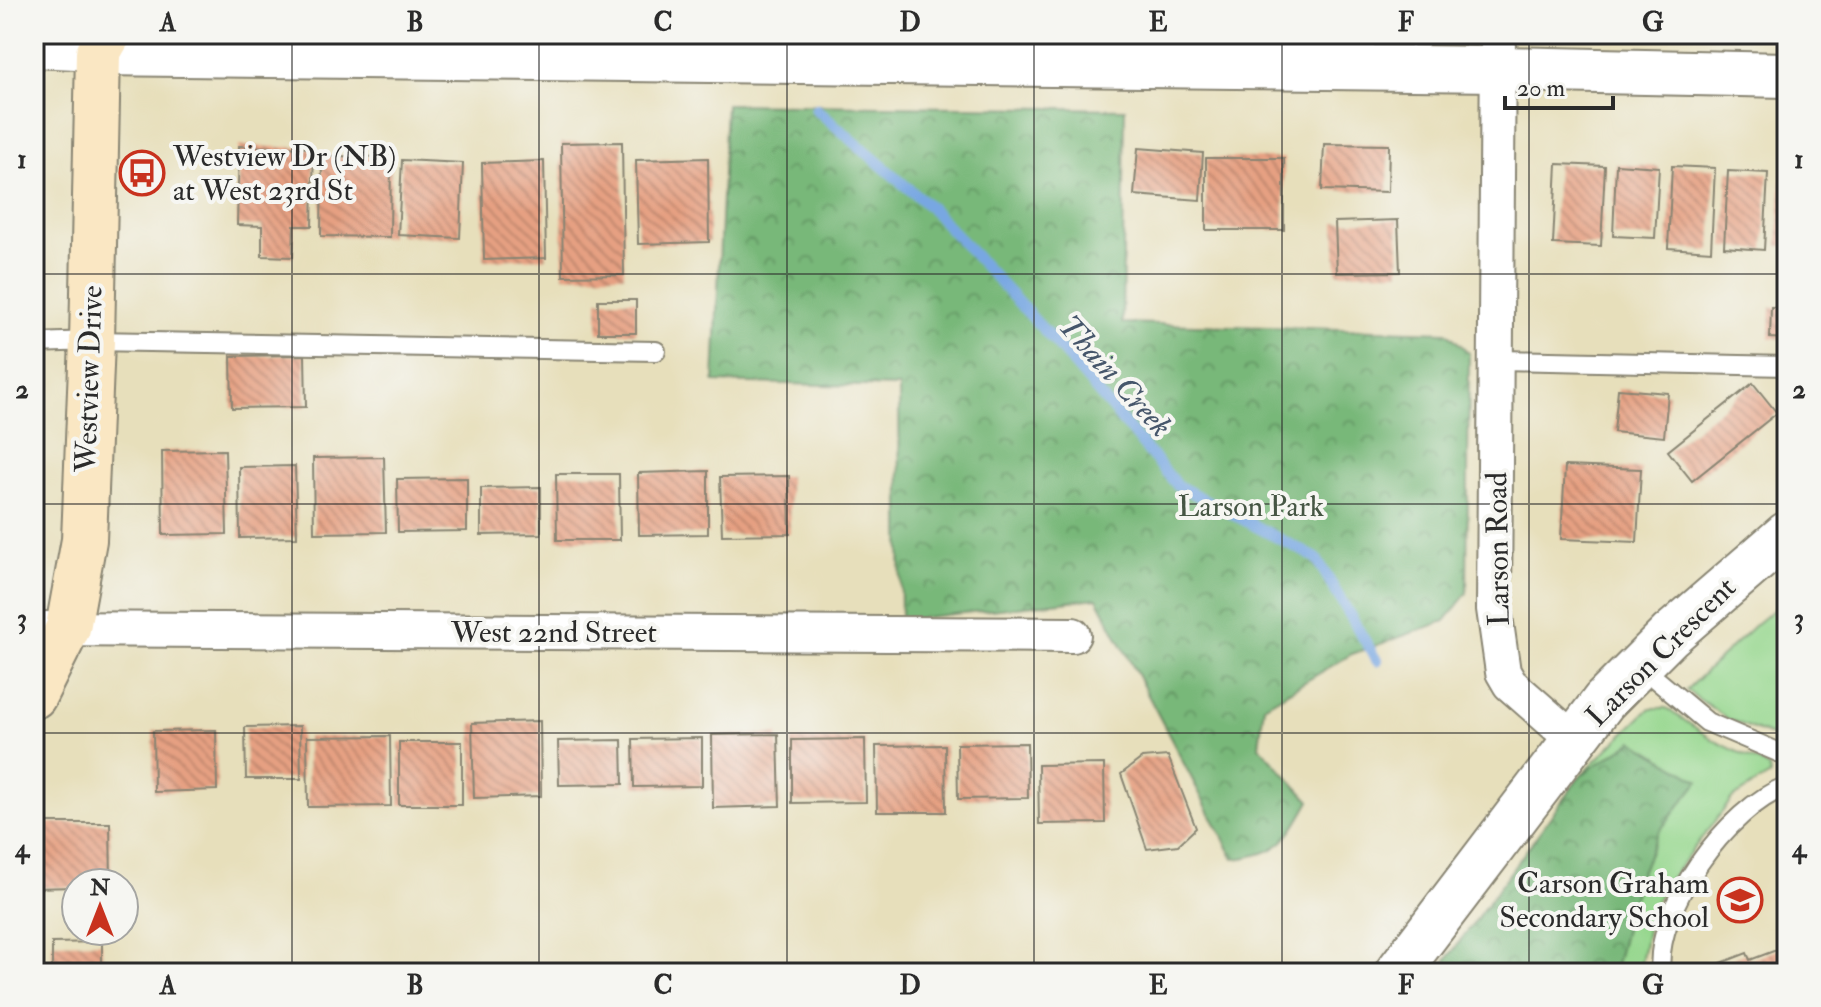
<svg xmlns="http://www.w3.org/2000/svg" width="1821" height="1007" font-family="'IM FELL Double Pica',serif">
  <defs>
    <pattern id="forest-crowns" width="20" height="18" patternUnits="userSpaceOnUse" patternTransform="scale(2)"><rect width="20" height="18" fill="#78b879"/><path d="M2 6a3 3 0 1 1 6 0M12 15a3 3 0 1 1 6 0" fill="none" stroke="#639663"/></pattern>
    <pattern id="building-back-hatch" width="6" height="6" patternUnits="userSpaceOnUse" patternTransform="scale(2)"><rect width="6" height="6" fill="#e6a082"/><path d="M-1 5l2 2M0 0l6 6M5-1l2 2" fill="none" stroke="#bb836b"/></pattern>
  </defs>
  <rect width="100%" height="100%" fill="#f6f6f2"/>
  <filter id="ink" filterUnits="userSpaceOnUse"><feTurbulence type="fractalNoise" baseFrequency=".0125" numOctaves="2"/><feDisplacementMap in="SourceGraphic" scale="16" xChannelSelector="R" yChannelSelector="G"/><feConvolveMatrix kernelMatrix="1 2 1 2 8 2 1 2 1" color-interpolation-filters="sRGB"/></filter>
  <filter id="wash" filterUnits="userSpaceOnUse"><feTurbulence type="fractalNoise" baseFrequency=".006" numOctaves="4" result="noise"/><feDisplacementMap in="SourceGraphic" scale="32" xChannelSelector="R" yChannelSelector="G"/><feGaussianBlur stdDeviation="1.8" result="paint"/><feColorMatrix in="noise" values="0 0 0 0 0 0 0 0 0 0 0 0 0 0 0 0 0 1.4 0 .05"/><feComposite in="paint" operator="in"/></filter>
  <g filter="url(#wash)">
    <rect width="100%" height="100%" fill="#e7dfbb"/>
    <path fill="#96d78e" stroke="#60815c" stroke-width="2" d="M 1787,599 L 1787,742 L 1728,719 L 1686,690 L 1757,623 Z
      M 1650,708 L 1666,708 L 1715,741 L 1763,764 L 1769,768 L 1770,775 L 1733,798 L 1669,880 L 1651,910 L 1641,963 L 1642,973 L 1440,973 L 1581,775 Z"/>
    <path fill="url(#forest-crowns)" stroke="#527252" stroke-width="2" d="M 726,104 L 1125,109 L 1122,323 L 1447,332 L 1469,353 L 1467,593 L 1445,621 L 1352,654 L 1264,706 L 1259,746 L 1310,801 C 1288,840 1281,854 1234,859 L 1097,598 L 901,620 L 899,387 L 714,382 Z
      M 1633,741 L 1699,781 L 1658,833 L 1638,879 L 1616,964 L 1617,973 L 1437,973 L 1581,775 Z"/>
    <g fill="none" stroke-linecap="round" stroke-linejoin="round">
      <path stroke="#78a7e2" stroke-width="11" d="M 816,109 L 930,207 L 1054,341 L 1177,485 L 1316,558 L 1377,661"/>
    </g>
    <g id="blocks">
      <path fill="url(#building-back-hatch)" d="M 622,142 L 624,275 L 563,276 L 561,143 Z
        M 1324,144 L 1389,145 L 1388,192 L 1322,190 Z
        M 239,146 L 314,148 L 312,226 L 294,226 L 293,257 L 262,256 L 262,226 L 237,225 Z
        M 1138,148 L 1203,153 L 1200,200 L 1134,195 Z
        M 322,156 L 391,157 L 390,237 L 321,236 Z
        M 708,158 L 709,242 L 638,244 L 636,160 Z
        M 1206,158 L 1284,158 L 1284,230 L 1206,230 Z
        M 402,160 L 463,163 L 460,238 L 398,235 Z
        M 544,161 L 546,258 L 484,260 L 482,163 Z
        M 1557,164 L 1605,166 L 1601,246 L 1553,244 Z
        M 1616,164 L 1659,167 L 1655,238 L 1613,236 Z
        M 1672,166 L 1715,168 L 1711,251 L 1668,248 Z
        M 1728,171 L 1768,173 L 1764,250 L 1724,247 Z
        M 1782,172 L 1787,172 L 1787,246 L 1778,246 Z
        M 1398,220 L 1400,272 L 1337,273 L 1335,222 Z
        M 598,300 L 636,300 L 636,333 L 598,333 Z
        M 1771,307 L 1787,307 L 1787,339 L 1770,338 Z
        M 305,355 L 306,407 L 232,408 L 231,356 Z
        M 1753,383 L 1777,413 L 1692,481 L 1668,451 Z
        M 1618,389 L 1668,393 L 1664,437 L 1614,432 Z
        M 225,450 L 227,534 L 163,535 L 162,451 Z
        M 384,457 L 386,532 L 314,533 L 313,458 Z
        M 295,466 L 297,537 L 240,538 L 239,467 Z
        M 1565,466 L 1641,469 L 1637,542 L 1561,539 Z
        M 708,471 L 708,534 L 639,535 L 638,473 Z
        M 556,474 L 619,474 L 620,540 L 557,540 Z
        M 789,476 L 790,534 L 722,535 L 720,477 Z
        M 467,478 L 467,531 L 398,532 L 397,479 Z
        M 541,487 L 541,534 L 481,535 L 481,488 Z
        M 540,721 L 541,796 L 474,798 L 472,723 Z
        M 300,726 L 301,779 L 246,779 L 245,727 Z
        M 216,730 L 217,790 L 154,792 L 153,731 Z
        M 778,734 L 780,806 L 713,808 L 712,735 Z
        M 390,736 L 391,806 L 308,807 L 307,737 Z
        M 702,738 L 702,786 L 634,787 L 633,739 Z
        M 865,739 L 866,802 L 792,803 L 792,740 Z
        M 622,740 L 623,784 L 559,785 L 558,741 Z
        M 399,742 L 462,742 L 462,805 L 399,805 Z
        M 1027,743 L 1028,798 L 958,799 L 957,744 Z
        M 945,745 L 946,812 L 877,812 L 876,746 Z
        M 1168,756 L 1196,828 L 1178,845 L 1147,849 L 1121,774 L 1142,758 Z
        M 1104,764 L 1105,823 L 1039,824 L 1038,765 Z
        M 34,823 L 110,823 L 111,883 L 76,883 L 76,887 L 34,888 Z
        M 102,942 L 102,973 L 52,973 L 52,943 Z
        M 1787,946 L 1787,973 L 1695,973 L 1747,953 L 1750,960 Z
        M 1088,965 L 1113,965 L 1113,973 L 1088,973 Z"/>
    </g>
  </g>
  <g filter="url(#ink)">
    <use href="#blocks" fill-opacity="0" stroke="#898573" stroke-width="2"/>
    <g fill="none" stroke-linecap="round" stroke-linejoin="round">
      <g stroke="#898573" stroke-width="22">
        <path id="service" d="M 34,343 L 92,341 L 656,351
          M 1498,360 L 1787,366
          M 1639,665 L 1707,722 L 1787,756
          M 1661,973 C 1653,910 1728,807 1787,786"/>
      </g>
      <g stroke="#898573" stroke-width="38">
        <path id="minor" d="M 1498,34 L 1494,609 L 1503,672 L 1510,684 L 1574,740
          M 34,50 L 98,53
          M 34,629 L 1073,635"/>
      </g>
      <g stroke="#898573" stroke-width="48">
        <path id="tertiary" d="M 98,53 L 1499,69 L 1787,75
          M 1397,973 L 1604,701 L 1670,635 L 1787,534"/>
      </g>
      <g stroke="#898573" stroke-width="48">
        <path id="secondary" d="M 34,696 L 68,628 L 84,540 L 92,341 L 98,53 L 109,34"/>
      </g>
      <use href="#service" stroke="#fff" stroke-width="18"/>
      <use href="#minor" stroke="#fff" stroke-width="34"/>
      <use href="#tertiary" stroke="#fff" stroke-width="44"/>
      <use href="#secondary" stroke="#fae7c3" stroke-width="44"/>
    </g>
  </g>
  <path fill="none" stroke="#2b2b2b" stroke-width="2" stroke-opacity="0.55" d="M 292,34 L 292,973M 539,34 L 539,973M 787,34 L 787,973M 1034,34 L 1034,973M 1282,34 L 1282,973M 1529,34 L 1529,973M 34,274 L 1787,274M 34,504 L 1787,504M 34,733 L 1787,733"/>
  <defs>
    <g id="bus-ring" transform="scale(2.3)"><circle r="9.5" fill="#f6f6f2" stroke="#c8321e" stroke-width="1.5"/><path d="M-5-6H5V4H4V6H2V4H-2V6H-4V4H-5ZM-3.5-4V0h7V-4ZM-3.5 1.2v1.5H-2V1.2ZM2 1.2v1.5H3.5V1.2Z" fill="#c8321e"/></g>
    <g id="school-ring" transform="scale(2.3)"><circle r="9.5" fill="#f6f6f2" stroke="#c8321e" stroke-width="1.5"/><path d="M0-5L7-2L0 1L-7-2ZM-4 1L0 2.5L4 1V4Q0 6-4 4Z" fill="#c8321e"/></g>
  </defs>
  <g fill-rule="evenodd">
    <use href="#bus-ring" x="142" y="173"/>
    <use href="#school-ring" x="1740" y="900"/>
  </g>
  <g text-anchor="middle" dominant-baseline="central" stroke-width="8" stroke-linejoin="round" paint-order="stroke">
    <g font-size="30" fill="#2b2b2b" stroke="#f6f6f2" text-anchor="start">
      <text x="173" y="156">Westview Dr (NB)<tspan x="173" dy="34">at West 23rd St</tspan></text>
      <text x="1709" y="883" text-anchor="end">Carson Graham<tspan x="1709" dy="34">Secondary School</tspan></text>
    </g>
    <g font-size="30" fill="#2b2b2b" stroke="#f6f6f2">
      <text transform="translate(89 379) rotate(-88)">Westview Drive</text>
      <text transform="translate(1498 549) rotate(-91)">Larson Road</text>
      <text x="554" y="632">West 22nd Street</text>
      <text transform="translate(1661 652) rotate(-45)">Larson Crescent</text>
    </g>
    <g font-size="30" fill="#465644" stroke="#f6f6f2">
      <text x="1251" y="506">Larson Park</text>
    </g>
    <g font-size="32" font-style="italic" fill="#46566b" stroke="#f6f6f2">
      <text transform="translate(1115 376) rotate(48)">Thain Creek</text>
    </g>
  </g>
  <rect width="1821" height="1007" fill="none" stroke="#f6f6f2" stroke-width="88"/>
  <g transform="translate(100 907)"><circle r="38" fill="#f6f6f2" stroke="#a5a5a2" stroke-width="2"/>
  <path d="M0-6L14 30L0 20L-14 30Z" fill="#c8321e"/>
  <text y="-12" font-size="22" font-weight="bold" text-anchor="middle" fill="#2b2b2b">N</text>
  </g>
  <path d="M1505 96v12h108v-12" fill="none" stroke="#2b2b2b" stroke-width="4"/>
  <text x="1517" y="96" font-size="24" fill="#2b2b2b" stroke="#f6f6f2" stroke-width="6" paint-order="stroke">20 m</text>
  <rect x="44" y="44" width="1733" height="919" fill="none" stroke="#2b2b2b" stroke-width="3"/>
  <g font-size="26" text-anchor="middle" font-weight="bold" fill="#2b2b2b">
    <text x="168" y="31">A</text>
    <text x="415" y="31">B</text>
    <text x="663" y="31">C</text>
    <text x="910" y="31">D</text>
    <text x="1158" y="31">E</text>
    <text x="1406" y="31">F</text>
    <text x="1653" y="31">G</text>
    <text x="22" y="168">1</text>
    <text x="1799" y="168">1</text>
    <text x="22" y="398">2</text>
    <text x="1799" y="398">2</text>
    <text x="22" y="627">3</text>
    <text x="1799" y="627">3</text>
    <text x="22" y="857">4</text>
    <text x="1799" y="857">4</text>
    <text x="168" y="994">A</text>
    <text x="415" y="994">B</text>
    <text x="663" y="994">C</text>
    <text x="910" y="994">D</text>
    <text x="1158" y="994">E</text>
    <text x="1406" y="994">F</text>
    <text x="1653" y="994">G</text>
  </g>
</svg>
